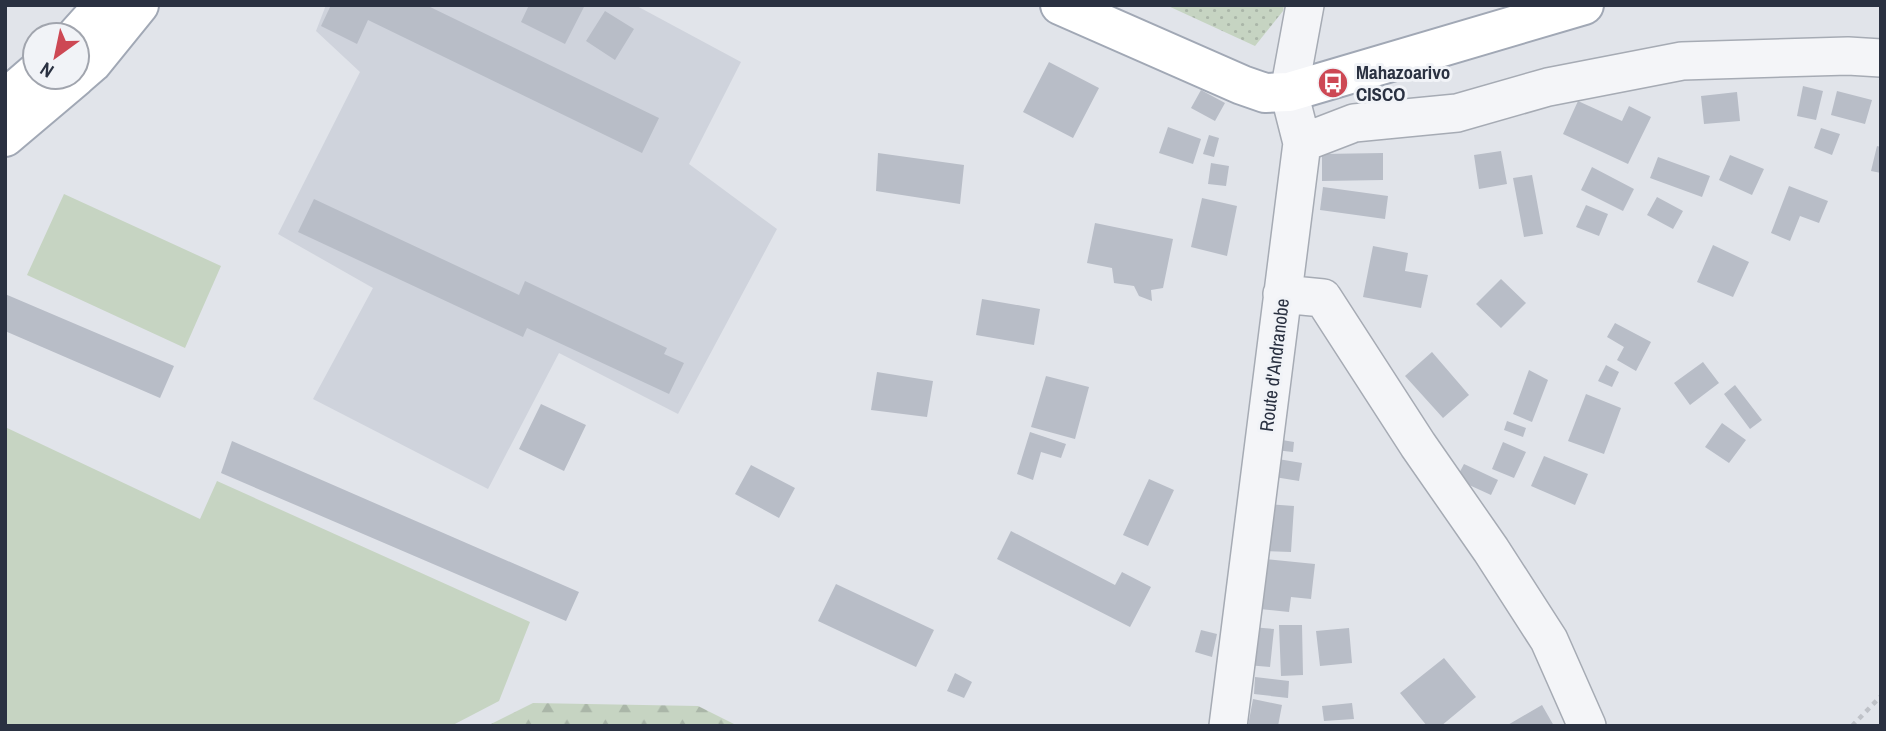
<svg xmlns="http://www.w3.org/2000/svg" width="1886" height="731" font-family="'Archivo Narrow',sans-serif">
  <defs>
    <pattern id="green-dots" width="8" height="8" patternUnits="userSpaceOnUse" patternTransform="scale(1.75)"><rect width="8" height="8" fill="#c6d4c2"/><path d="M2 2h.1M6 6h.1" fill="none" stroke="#aab6a8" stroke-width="1.8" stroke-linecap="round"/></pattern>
    <pattern id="forest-firs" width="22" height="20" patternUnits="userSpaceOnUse" patternTransform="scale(1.75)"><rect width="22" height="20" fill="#c6d4c2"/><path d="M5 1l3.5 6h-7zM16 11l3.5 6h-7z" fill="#aab6a8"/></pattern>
  </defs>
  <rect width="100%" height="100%" fill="#e1e4ea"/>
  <path fill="#cfd3dc" d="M 326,5 L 635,5 L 741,62 L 689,164 L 777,229 L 678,414 L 559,353 L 488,489 L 313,399 L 373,288 L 278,234 L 360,72 L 316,31 Z"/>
  <path fill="url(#green-dots)" d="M 1166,5 L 1284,5 L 1283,11 L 1255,46 Z"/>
  <path fill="url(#forest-firs)" d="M 533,703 L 698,706 L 738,726 L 487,726 Z"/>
  <path fill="#c6d4c2" d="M 64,194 L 221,266 L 185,348 L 27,275 Z
    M 5,427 L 200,519 L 217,481 L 530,622 L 499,701 L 451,726 L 5,726 Z"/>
  <path fill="#b8bdc7" d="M 331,5 L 426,5 L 659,118 L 642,153 L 368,20 L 357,44 L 321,26 Z
    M 529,5 L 585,5 L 565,44 L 521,22 Z
    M 605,11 L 634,29 L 615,60 L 586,41 Z
    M 1049,62 L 1099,88 L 1073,138 L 1023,112 Z
    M 1803,86 L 1823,91 L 1816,120 L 1797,116 Z
    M 1201,90 L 1225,103 L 1215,121 L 1191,108 Z
    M 1837,91 L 1872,100 L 1865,124 L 1831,115 Z
    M 1737,92 L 1740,121 L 1704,124 L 1701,96 Z
    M 1578,101 L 1622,121 L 1629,106 L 1651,117 L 1628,164 L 1563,134 Z
    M 1168,127 L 1201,139 L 1193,164 L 1159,153 Z
    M 1821,128 L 1840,134 L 1832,155 L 1814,148 Z
    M 1209,135 L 1219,138 L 1214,157 L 1203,154 Z
    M 1877,146 L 1881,147 L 1881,173 L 1871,171 Z
    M 1501,151 L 1507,184 L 1479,189 L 1474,155 Z
    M 878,153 L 964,165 L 960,204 L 876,191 Z
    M 1383,153 L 1383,180 L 1322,181 L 1322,154 Z
    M 1730,155 L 1764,169 L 1752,195 L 1719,180 Z
    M 1658,157 L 1710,176 L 1702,197 L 1650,178 Z
    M 1211,163 L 1229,166 L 1226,186 L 1208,184 Z
    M 1592,167 L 1634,189 L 1623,211 L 1581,190 Z
    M 1532,175 L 1543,234 L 1524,237 L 1513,178 Z
    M 1789,186 L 1828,201 L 1819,223 L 1800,216 L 1790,241 L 1771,233 Z
    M 1323,187 L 1388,196 L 1385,219 L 1320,210 Z
    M 1657,197 L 1683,211 L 1673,229 L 1647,215 Z
    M 1202,198 L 1237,206 L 1227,256 L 1191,247 Z
    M 314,199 L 519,295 L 525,281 L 667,348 L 664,354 L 684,363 L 669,394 L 527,328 L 523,337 L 298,232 Z
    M 1586,205 L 1608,214 L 1599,236 L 1576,227 Z
    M 1095,223 L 1173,239 L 1163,288 L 1151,290 L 1152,301 L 1139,296 L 1134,286 L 1114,283 L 1112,268 L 1087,263 Z
    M 1713,245 L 1749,262 L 1733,297 L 1697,282 Z
    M 1373,246 L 1408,253 L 1405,271 L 1428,275 L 1421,308 L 1363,297 Z
    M 1501,279 L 1526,303 L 1501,328 L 1476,304 Z
    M 5,294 L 174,366 L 160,398 L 5,331 Z
    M 982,299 L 1040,309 L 1034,345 L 976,335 Z
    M 1615,323 L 1651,342 L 1636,371 L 1617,360 L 1624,347 L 1607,337 Z
    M 1432,352 L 1469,395 L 1443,418 L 1405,376 Z
    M 1703,362 L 1719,383 L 1690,405 L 1674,383 Z
    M 1606,365 L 1619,372 L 1612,387 L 1598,381 Z
    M 1529,370 L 1548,380 L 1532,422 L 1513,414 Z
    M 877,372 L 933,381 L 927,417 L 871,410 Z
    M 1046,376 L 1089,387 L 1075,439 L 1031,427 Z
    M 1735,385 L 1762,420 L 1750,429 L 1724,394 Z
    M 1586,394 L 1621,408 L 1604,454 L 1568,441 Z
    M 541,404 L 586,425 L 564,471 L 519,449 Z
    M 1507,421 L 1526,428 L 1523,437 L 1504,430 Z
    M 1722,423 L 1746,440 L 1729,463 L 1705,447 Z
    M 1030,432 L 1066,444 L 1061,458 L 1041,452 L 1033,480 L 1017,474 Z
    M 1276,439 L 1294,442 L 1293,452 L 1275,450 Z
    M 232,441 L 579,592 L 566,621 L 221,473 Z
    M 1503,442 L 1526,452 L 1514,478 L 1492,469 Z
    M 1544,456 L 1588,474 L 1575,505 L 1531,486 Z
    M 1272,458 L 1302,463 L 1299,481 L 1269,476 Z
    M 1464,464 L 1498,480 L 1491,495 L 1456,479 Z
    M 751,465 L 795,488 L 779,518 L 735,494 Z
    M 1149,479 L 1174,490 L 1148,546 L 1123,535 Z
    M 1267,504 L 1294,506 L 1291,552 L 1264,551 Z
    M 1011,531 L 1115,585 L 1122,572 L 1151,587 L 1130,627 L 997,559 Z
    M 1265,559 L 1315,564 L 1311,599 L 1291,597 L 1289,612 L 1260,609 Z
    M 836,584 L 934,630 L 916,667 L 818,621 Z
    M 1279,625 L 1302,625 L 1303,675 L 1281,676 Z
    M 1251,627 L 1274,629 L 1270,667 L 1247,665 Z
    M 1349,628 L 1352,663 L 1320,666 L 1316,631 Z
    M 1201,630 L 1217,634 L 1212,657 L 1195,652 Z
    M 1444,658 L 1476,697 L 1441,726 L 1427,726 L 1400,693 Z
    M 955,673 L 972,682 L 964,698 L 947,691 Z
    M 1255,677 L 1289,681 L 1288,698 L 1254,694 Z
    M 1253,699 L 1282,705 L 1278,726 L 1248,726 Z
    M 1352,703 L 1354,719 L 1324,721 L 1322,706 Z
    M 1542,705 L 1554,726 L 1506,726 Z"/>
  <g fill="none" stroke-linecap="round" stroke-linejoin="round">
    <g stroke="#a6abb4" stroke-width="40">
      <path id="minor" d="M 1302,143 L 1354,123 L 1457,113 L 1548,87 L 1682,61 L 1848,56 L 1881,58
        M 1282,294 L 1323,298 L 1418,445 L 1491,550 L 1549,640 L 1587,726
        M 1228,726 L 1302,143 L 1289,92 L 1305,5"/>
    </g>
    <g stroke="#a1a8b5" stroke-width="42">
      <path id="major" d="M 1060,5 L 1242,85 L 1265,93 L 1289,92 L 1584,5
        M 77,35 L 104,5
        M 77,76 L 92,63 L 139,5
        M 5,99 L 35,73
        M 5,137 L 76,77"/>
    </g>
    <path stroke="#bfc2c8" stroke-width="4.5" stroke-dasharray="5 5" stroke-linecap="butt" d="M 1852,726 L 1881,696"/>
    <use href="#minor" stroke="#f4f5f8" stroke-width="37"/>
    <use href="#major" stroke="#fff" stroke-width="38"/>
  </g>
  <defs>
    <g id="bus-disc" transform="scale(1.575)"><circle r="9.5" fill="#cd4854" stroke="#f1f3f7"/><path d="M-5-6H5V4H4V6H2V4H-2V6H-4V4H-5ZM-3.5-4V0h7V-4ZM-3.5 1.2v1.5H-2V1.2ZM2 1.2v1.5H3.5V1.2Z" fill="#fff"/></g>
  </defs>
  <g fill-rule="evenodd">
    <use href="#bus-disc" x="1333" y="83"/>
  </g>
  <g text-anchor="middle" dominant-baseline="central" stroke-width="6" stroke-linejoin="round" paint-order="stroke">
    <g font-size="19" font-weight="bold" fill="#2a3141" stroke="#f1f3f7" text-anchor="start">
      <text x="1356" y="72">Mahazoarivo<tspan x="1356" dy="22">CISCO</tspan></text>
    </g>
    <g font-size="19" fill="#2a3141" stroke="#f1f3f7">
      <text transform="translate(1274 365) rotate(-83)">Route d'Andranobe</text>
    </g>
  </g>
  <rect width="1886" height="731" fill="none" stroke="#2a3141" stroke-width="14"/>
  <g transform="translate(56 56) rotate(213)"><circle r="33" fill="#f1f3f7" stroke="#a1a5ae" stroke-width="2"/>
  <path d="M0-5L12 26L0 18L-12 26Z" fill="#cd4854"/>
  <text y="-10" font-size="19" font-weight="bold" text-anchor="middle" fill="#2a3141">N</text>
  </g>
</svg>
